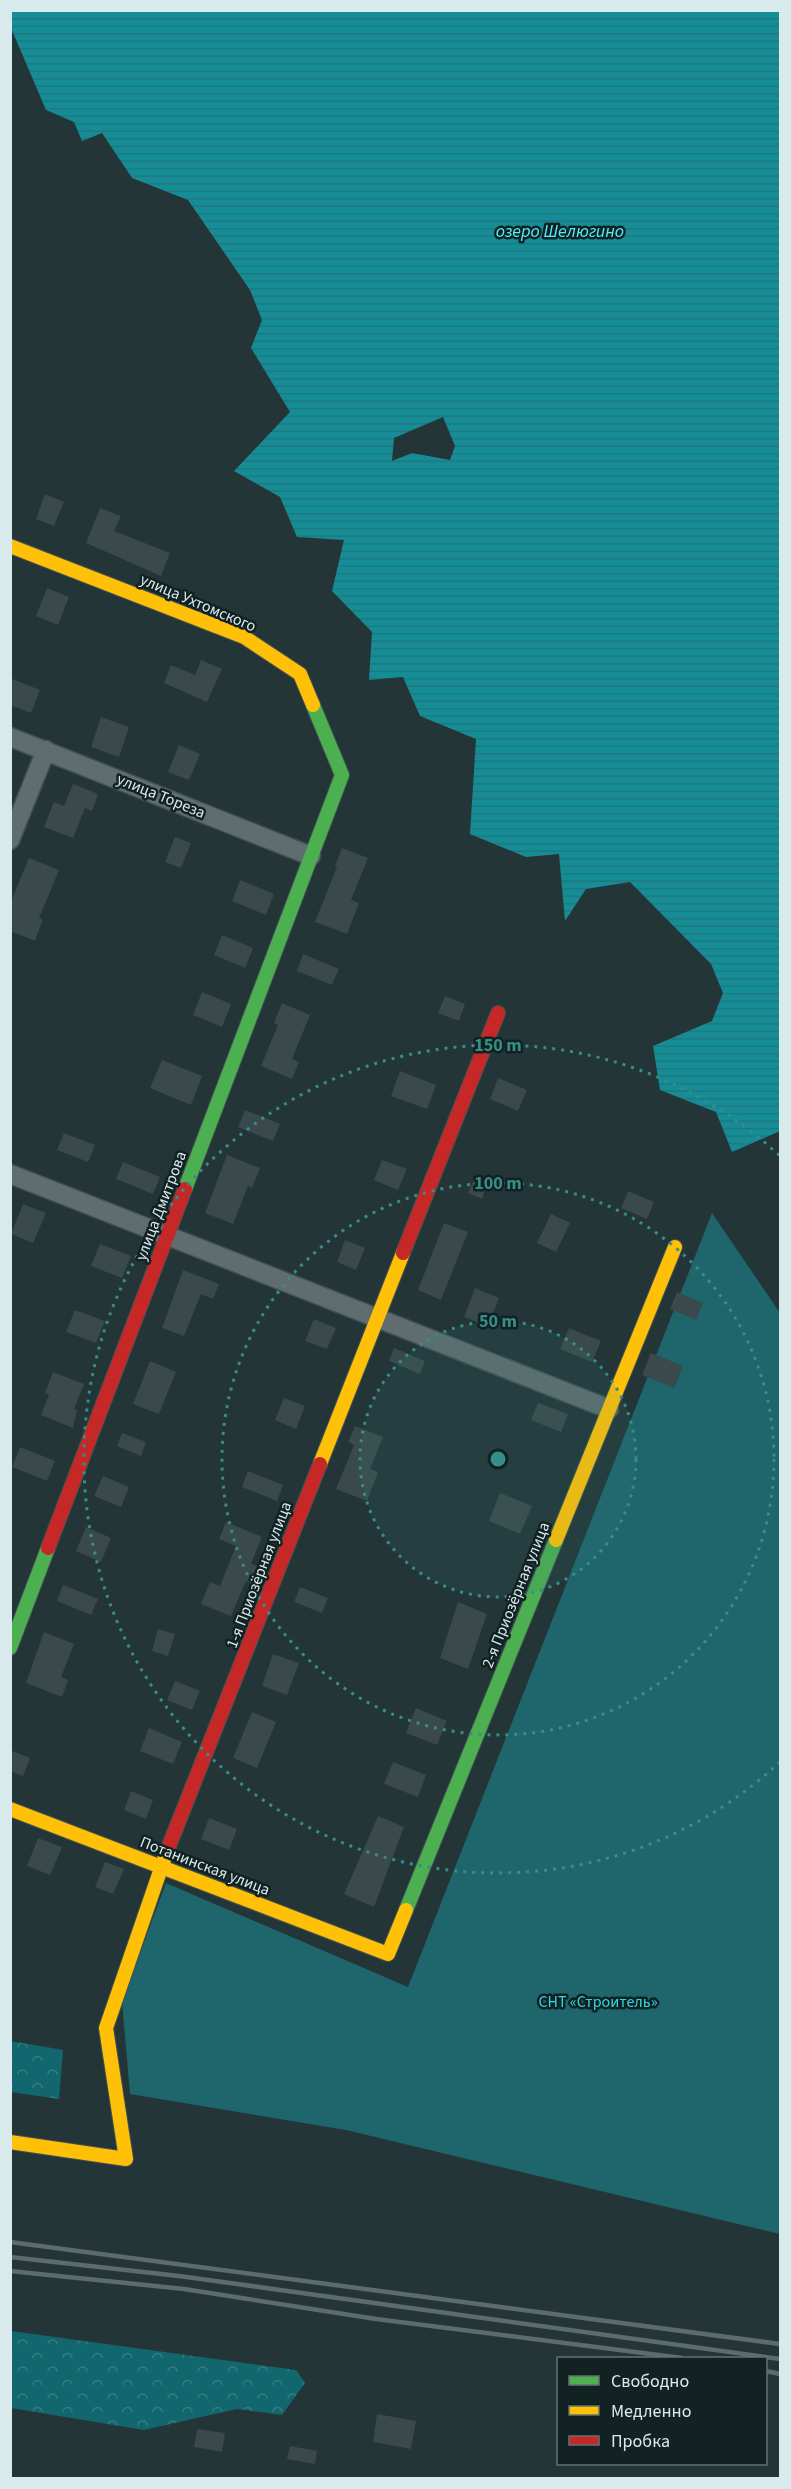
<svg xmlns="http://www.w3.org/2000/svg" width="791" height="2489" font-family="'Source Sans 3',sans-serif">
  <defs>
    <pattern id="forest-crowns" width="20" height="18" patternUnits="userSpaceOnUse" patternTransform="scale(1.5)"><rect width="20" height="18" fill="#12676e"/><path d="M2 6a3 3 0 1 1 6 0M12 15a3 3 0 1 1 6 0" fill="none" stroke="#347d83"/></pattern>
    <pattern id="water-rules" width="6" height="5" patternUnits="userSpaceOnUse" patternTransform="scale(1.5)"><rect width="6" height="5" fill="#158d97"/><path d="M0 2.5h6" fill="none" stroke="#24747b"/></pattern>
  </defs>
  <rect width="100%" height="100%" fill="#233537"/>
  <path fill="#1e656c" d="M 712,1213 L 780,1313 L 780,2234 L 346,2130 L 130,2094 L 122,2002 L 166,1883 L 408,1987 Z"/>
  <path fill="url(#forest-crowns)" d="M 11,2041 L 63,2050 L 59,2099 L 11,2092 Z
    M 11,2331 L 296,2370 L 305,2383 L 282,2415 L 237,2409 L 144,2430 L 11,2408 Z"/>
  <path fill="url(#water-rules)" fill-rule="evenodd" d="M 10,11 L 780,11 L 780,1131 L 732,1152 L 716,1112 L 660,1090 L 653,1046 L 712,1021 L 723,993 L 711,964 L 630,882 L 586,889 L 565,921 L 559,854 L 526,857 L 470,834 L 476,739 L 420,716 L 403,677 L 369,680 L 372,632 L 332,591 L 344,540 L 297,537 L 280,497 L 234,471 L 290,412 L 251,348 L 262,320 L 250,290 L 188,200 L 132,178 L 102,133 L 82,141 L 74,122 L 46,110 L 11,28 ZM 443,417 L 455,446 L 450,460 L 412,453 L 392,461 L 394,438 Z"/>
  <path fill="#3a494b" d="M 45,494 L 64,502 L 54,526 L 36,519 Z
    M 100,508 L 121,516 L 114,531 L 170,553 L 161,576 L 86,543 Z
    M 47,588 L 69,597 L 58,625 L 36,616 Z
    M 201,660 L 222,669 L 207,702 L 164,683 L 171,665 L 195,675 Z
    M 10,678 L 40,690 L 31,713 L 10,705 Z
    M 101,717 L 129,727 L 119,757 L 91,747 Z
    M 179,745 L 200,754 L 189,780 L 168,772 Z
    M 73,784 L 98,794 L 92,811 L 85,808 L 73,838 L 44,827 L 54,802 L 64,806 Z
    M 175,837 L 191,843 L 181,868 L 165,862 Z
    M 342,848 L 368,858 L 351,900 L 359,903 L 347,934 L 315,922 L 337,867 L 335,866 Z
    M 29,858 L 59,870 L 39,918 L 43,919 L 35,941 L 10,931 L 10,904 Z
    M 240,880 L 274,894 L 266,915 L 232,901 Z
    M 222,935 L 253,948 L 245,968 L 214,955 Z
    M 303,954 L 339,969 L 332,985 L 297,971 Z
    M 202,992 L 231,1004 L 222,1027 L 193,1015 Z
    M 445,996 L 465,1004 L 459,1021 L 438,1013 Z
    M 282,1003 L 310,1015 L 292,1059 L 299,1062 L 292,1079 L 261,1066 L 278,1025 L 274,1023 Z
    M 162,1060 L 202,1076 L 191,1105 L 150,1088 Z
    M 400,1071 L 436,1085 L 427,1109 L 391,1096 Z
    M 498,1078 L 527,1090 L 518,1111 L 490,1099 Z
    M 245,1110 L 280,1124 L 273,1141 L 238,1127 Z
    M 64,1133 L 95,1145 L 88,1162 L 57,1150 Z
    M 227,1155 L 260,1168 L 252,1188 L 248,1186 L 233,1224 L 205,1213 Z
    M 382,1160 L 407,1169 L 398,1190 L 374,1180 Z
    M 123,1162 L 160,1177 L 153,1194 L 116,1179 Z
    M 474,1179 L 487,1185 L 482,1199 L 468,1193 Z
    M 628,1191 L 654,1202 L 647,1219 L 621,1208 Z
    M 23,1204 L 46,1213 L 33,1243 L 11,1234 Z
    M 551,1214 L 570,1223 L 556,1252 L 537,1243 Z
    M 444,1223 L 468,1232 L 441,1300 L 418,1290 Z
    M 345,1240 L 365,1248 L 356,1270 L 337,1262 Z
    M 100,1244 L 131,1256 L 122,1278 L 91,1266 Z
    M 183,1270 L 219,1284 L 213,1299 L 201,1294 L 184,1336 L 162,1328 Z
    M 475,1288 L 499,1298 L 488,1326 L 464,1317 Z
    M 677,1292 L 703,1303 L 696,1320 L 670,1309 Z
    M 75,1310 L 105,1321 L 96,1343 L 66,1332 Z
    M 314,1319 L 336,1328 L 327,1349 L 305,1341 Z
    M 569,1328 L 601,1341 L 592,1362 L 560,1349 Z
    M 394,1348 L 425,1361 L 420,1374 L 389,1361 Z
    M 651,1353 L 683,1366 L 674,1388 L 642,1375 Z
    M 150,1361 L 176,1372 L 159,1414 L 133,1404 Z
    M 53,1372 L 84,1384 L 74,1409 L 77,1410 L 73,1428 L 41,1415 L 49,1395 L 45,1393 Z
    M 284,1398 L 305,1406 L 296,1429 L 275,1420 Z
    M 538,1403 L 568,1414 L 561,1432 L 531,1420 Z
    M 355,1426 L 383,1437 L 370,1469 L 378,1472 L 367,1501 L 336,1489 L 354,1445 L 348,1442 Z
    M 122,1433 L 146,1442 L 141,1456 L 117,1446 Z
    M 20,1447 L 55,1461 L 47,1481 L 12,1467 Z
    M 248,1471 L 283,1485 L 277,1501 L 242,1487 Z
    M 103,1476 L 129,1487 L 121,1507 L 94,1496 Z
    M 500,1493 L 532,1506 L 520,1534 L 489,1521 Z
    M 226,1522 L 262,1537 L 251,1564 L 262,1568 L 255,1584 L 246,1581 L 231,1616 L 201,1604 L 210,1582 L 220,1586 L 236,1546 L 219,1539 Z
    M 86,1527 L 111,1538 L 101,1562 L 76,1551 Z
    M 63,1585 L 98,1599 L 91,1615 L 57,1601 Z
    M 300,1587 L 328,1598 L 322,1613 L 294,1602 Z
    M 458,1602 L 487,1614 L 468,1669 L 440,1658 Z
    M 158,1629 L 175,1634 L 168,1656 L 152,1651 Z
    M 44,1632 L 74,1644 L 61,1677 L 68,1680 L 62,1697 L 26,1683 Z
    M 273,1654 L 299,1663 L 287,1695 L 262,1686 Z
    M 175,1681 L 200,1691 L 192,1710 L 167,1700 Z
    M 416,1708 L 447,1721 L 437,1745 L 406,1733 Z
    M 252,1712 L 276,1722 L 257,1768 L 233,1758 Z
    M 149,1728 L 182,1742 L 173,1764 L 140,1751 Z
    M 10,1750 L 30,1758 L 23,1776 L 10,1771 Z
    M 393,1762 L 426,1775 L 418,1797 L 384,1784 Z
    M 131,1791 L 153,1800 L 146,1819 L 124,1810 Z
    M 378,1816 L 404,1827 L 374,1907 L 344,1894 Z
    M 209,1818 L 237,1829 L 229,1850 L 201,1839 Z
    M 38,1838 L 62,1847 L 50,1875 L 27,1866 Z
    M 105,1862 L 124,1869 L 113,1894 L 95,1887 Z
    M 377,2414 L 416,2421 L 411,2449 L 373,2442 Z
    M 197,2429 L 225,2433 L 222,2452 L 194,2447 Z
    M 290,2446 L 317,2451 L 315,2464 L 287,2459 Z"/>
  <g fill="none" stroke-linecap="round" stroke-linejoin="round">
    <g stroke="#415152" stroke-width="21">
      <path id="street" d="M 10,737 L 311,856
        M 10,840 L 46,750
        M 10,1174 L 609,1409"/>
    </g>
    <g stroke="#415152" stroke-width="16">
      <path id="fast" d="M 185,1189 L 342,775 L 313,705
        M 10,1648 L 48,1548
        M 406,1910 L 556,1540"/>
    </g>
    <g stroke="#415152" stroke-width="16">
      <path id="slow" d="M 10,546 L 244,637 L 300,674 L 313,705
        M 320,1464 L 403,1253
        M 556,1540 L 675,1247
        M 10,1809 L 388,1954 L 406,1910
        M 10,2142 L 126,2159 L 106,2028 L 167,1851"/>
    </g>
    <g stroke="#415152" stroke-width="16">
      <path id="jam" d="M 403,1253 L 498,1013
        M 48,1548 L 185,1189
        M 167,1851 L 320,1464"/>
    </g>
    <use href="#street" stroke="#5f6d6e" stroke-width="18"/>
    <use href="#fast" stroke="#4caf50" stroke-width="14"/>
    <use href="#slow" stroke="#ffc107" stroke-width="14"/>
    <use href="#jam" stroke="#c62828" stroke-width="14"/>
    <path stroke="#5e6b6c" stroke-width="4.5" d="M 10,2242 L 780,2344
      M 10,2257 L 179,2276 L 780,2359
      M 10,2271 L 184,2289 L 376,2319 L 682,2358
      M 766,2371 L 780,2374"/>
  </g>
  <circle cx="498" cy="1459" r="138" fill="#378d87" fill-opacity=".12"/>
  <g fill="none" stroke="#378d87" stroke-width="3" stroke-dasharray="3 6">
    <circle cx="498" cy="1459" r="138"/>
    <circle cx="498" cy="1459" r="276"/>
    <path d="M780 1762A414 414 0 1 1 780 1156"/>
  </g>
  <g text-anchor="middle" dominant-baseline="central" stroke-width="5" stroke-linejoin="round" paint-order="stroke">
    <g font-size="16" fill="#d8eaec" stroke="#122122">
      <text transform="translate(198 603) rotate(23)">улица Ухтомского</text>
      <text transform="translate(161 796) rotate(22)">улица Тореза</text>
      <text transform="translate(161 1206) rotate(-69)">улица Дмитрова</text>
      <text transform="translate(259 1575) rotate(-69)">1-я Приозёрная улица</text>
      <text transform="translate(516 1595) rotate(-68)">2-я Приозёрная улица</text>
      <text transform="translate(205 1866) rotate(21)">Потанинская улица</text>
    </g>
    <g font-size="16" fill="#2edae8" stroke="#122122">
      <text x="598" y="2002">СНТ «Строитель»</text>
    </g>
    <g font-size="18" font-style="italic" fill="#4ff0fe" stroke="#122122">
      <text x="560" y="231">озеро Шелюгино</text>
    </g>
  </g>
  <circle cx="498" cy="1459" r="9" fill="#378d87" stroke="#122122" stroke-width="3"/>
  <g font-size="18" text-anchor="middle" font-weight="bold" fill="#378d87" stroke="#122122" stroke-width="5" stroke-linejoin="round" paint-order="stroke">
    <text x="498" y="1051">150 m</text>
    <text x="498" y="1189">100 m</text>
    <text x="498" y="1327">50 m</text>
  </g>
  <rect width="791" height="2489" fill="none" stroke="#d8eaec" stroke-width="24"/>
  <rect x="557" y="2357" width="210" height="108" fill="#122122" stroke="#617173" stroke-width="1.5"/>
  <rect x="569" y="2376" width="30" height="9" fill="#4caf50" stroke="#617173" stroke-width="1.5"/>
  <text x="611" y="2387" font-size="18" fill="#d8eaec">Свободно</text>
  <rect x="569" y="2406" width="30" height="9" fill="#ffc107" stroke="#617173" stroke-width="1.5"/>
  <text x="611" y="2417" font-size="18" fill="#d8eaec">Медленно</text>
  <rect x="569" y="2436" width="30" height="9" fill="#c62828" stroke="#617173" stroke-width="1.5"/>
  <text x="611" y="2447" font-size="18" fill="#d8eaec">Пробка</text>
</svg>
